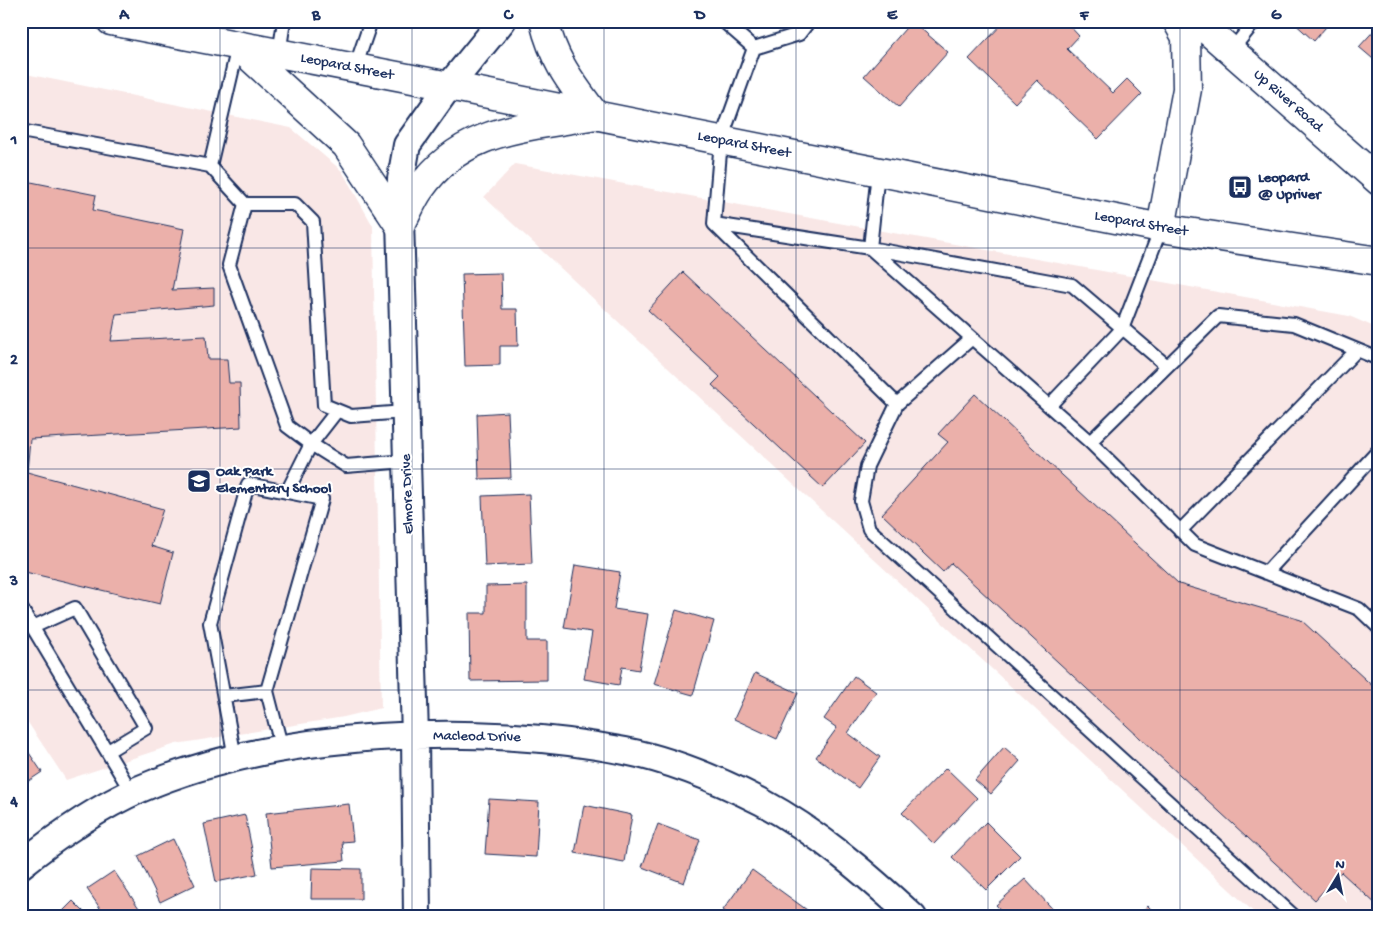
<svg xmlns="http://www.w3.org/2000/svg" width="1400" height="938" font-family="'Gochi Hand',sans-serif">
  <rect width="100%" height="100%" fill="#fff"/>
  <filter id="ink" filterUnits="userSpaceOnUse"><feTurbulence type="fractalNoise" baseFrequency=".02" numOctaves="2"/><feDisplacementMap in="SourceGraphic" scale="10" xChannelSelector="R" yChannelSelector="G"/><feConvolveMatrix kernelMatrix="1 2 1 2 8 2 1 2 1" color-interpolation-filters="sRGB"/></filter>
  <g filter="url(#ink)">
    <path fill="#f9e7e6" d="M 21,73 L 291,128 L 342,171 L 373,226 L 381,708 L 344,717 L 176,744 L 66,780 L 21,712 Z
      M 515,164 L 1349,316 L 1379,329 L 1379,917 L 1259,917 L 484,197 Z"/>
    <path fill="#ebb0aa" stroke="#1b2f5e" d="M 912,21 L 948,52 L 899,107 L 864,76 Z
      M 1005,21 L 1065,21 L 1079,36 L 1067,49 L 1113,93 L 1127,79 L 1142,94 L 1098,139 L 1037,80 L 1015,103 L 969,59 Z
      M 1292,21 L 1331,21 L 1314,41 Z
      M 1379,25 L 1379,64 L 1359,47 Z
      M 21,180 L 96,195 L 93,210 L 184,229 L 172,290 L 214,288 L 214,305 L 116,314 L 111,341 L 206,336 L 208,359 L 227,359 L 229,383 L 240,383 L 241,427 L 30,439 L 27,472 L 163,509 L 151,546 L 173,553 L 160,604 L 21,571 Z
      M 683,272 L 865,443 L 823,488 L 712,385 L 720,377 L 648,310 Z
      M 501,273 L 502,309 L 517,309 L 518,346 L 500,346 L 500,365 L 465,366 L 462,274 Z
      M 975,394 L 1179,584 L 1301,620 L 1379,692 L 1379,907 L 1341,872 L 1315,900 L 951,563 L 943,572 L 882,514 L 948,442 L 938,434 Z
      M 508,412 L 511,478 L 479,479 L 477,414 Z
      M 529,494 L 532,564 L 485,566 L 482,496 Z
      M 575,565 L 620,572 L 614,609 L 648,614 L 639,670 L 622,667 L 619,685 L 584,679 L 592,632 L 564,628 Z
      M 527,585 L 527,641 L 547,641 L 547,680 L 470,681 L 469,613 L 486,613 L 486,586 Z
      M 676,610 L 714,621 L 693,695 L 654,684 Z
      M 755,673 L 798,693 L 777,739 L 734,719 Z
      M 854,676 L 876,692 L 848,733 L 880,757 L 858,788 L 816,757 L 837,728 L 824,719 Z
      M 21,741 L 42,772 L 21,786 Z
      M 1004,747 L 1020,761 L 991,794 L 975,780 Z
      M 946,768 L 977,798 L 934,844 L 902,813 Z
      M 489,799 L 539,802 L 536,857 L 485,854 Z
      M 349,804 L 353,841 L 342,842 L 344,861 L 272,867 L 266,813 Z
      M 584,805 L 632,815 L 624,862 L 575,853 Z
      M 245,815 L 257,874 L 216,882 L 204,824 Z
      M 986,822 L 1020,856 L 986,890 L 952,857 Z
      M 658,824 L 700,840 L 684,883 L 642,867 Z
      M 173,839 L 195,885 L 160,902 L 138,856 Z
      M 312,868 L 361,869 L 361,899 L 311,899 Z
      M 752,870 L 807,910 L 802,917 L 732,917 L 723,910 Z
      M 114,871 L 145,917 L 106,917 L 87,889 Z
      M 1025,879 L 1059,916 L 1059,917 L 1007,917 L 996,905 Z
      M 73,901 L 89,917 L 57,917 Z
      M 1148,906 L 1159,917 L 1136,917 Z"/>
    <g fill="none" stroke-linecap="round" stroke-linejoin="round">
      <g stroke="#1b2f5e" stroke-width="16">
        <path id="lane" d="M 723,21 L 754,48
          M 809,21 L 799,34 L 754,48 L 721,140 L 714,224 L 897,404 L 972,338 L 1090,442 L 1195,545 L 1359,609 L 1379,628
          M 1231,51 L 1255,21
          M 279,54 L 284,21
          M 355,68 L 371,21
          M 21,131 L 210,166 L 245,204 L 295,204 L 313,222 L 324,405 L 351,416 L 405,412
          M 210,166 L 238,46
          M 878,172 L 870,248 L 972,338
          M 245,204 L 229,265 L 287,426 L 311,444 L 346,466 L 407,461
          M 714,224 L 870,248 L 1072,285 L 1167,366
          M 897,404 L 867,466 L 861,501 L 869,529 L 1295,917
          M 1049,406 L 1122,329 L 1161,228
          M 1090,442 L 1218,316 L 1294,324 L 1379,359
          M 287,492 L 311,444 L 336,412
          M 1180,531 L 1357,350
          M 1266,573 L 1379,450
          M 21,608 L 132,793
          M 33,627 L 75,608 L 146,728 L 108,751
          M 224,696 L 267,691
          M 235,758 L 210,623 L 248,484 L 322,499 L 267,691 L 282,749"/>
      </g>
      <g stroke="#1b2f5e" stroke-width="30">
        <path id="street" d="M 21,865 C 58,835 97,808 140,789 C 275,730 481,722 625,751 C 670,760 721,781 762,802 C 818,832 866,874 913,917
          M 417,917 L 415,736 L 400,220 L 401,179 L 407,145 L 449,86 L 502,21"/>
      </g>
      <g stroke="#1b2f5e" stroke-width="31">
        <path id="secondary" d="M 111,21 L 449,86 L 1161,228 L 1379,261
          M 1197,21 L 1379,181
          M 238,46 L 346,145 L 400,226 C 407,214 412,200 420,189 C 463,127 527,128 595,115 C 571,82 554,62 544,21
          M 1161,228 L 1187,89 L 1186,37 L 1177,21"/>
      </g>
      <use href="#lane" stroke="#fff" stroke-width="12"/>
      <use href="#street" stroke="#fff" stroke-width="26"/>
      <use href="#secondary" stroke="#fff" stroke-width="28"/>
    </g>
  </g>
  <path fill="none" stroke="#1b2f5e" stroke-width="1" stroke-opacity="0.55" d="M 220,21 L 220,917M 412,21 L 412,917M 604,21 L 604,917M 796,21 L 796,917M 988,21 L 988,917M 1180,21 L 1180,917M 21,248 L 1379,248M 21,469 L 1379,469M 21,690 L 1379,690"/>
  <defs>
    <g id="bus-square" transform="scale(1.25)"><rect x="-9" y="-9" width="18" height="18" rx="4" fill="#1b2f5e" stroke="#fff"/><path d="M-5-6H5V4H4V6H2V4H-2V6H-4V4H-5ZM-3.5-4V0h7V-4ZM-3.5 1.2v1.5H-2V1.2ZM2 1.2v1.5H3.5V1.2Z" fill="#fff"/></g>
    <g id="school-square" transform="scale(1.25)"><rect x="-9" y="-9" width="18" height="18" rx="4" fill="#1b2f5e" stroke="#fff"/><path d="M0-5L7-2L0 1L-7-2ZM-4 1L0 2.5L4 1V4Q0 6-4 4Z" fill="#fff"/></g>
  </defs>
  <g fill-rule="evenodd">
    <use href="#bus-square" x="1240" y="187"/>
    <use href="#school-square" x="199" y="481"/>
  </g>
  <g text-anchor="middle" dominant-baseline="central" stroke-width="4" stroke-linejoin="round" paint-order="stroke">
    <g font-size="15" fill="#1b2f5e" stroke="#fff">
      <text transform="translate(347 67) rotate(11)">Leopard Street</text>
      <text transform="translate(1288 101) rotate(41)">Up River Road</text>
      <text transform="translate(744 145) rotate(11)">Leopard Street</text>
      <text transform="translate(1141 224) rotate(10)">Leopard Street</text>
      <text transform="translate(408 494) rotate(-92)">Elmore Drive</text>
      <text transform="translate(477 737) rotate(1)">Macleod Drive</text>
    </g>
    <g font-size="15" font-weight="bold" fill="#1b2f5e" stroke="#fff" text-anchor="start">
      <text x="1258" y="178">Leopard<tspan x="1258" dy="17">@ Upriver</tspan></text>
      <text x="216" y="472">Oak Park<tspan x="216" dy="17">Elementary School</tspan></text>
    </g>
  </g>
  <rect width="1400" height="938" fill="none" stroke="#fff" stroke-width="55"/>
  <g transform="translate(1338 876) rotate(10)" stroke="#ffffff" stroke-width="4" paint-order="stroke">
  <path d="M0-4L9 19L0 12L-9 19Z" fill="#1b2f5e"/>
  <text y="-8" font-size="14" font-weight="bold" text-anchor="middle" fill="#1b2f5e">N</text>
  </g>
  <rect x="28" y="28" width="1344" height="882" fill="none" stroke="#1b2f5e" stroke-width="2"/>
  <g font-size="16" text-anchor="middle" font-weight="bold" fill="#1b2f5e">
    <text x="124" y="19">A</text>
    <text x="316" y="19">B</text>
    <text x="508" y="19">C</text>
    <text x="700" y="19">D</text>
    <text x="892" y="19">E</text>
    <text x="1084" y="19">F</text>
    <text x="1276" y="19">G</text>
    <text x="14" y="144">1</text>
    <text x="14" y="364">2</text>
    <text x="14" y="585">3</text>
    <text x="14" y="806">4</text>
  </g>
</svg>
